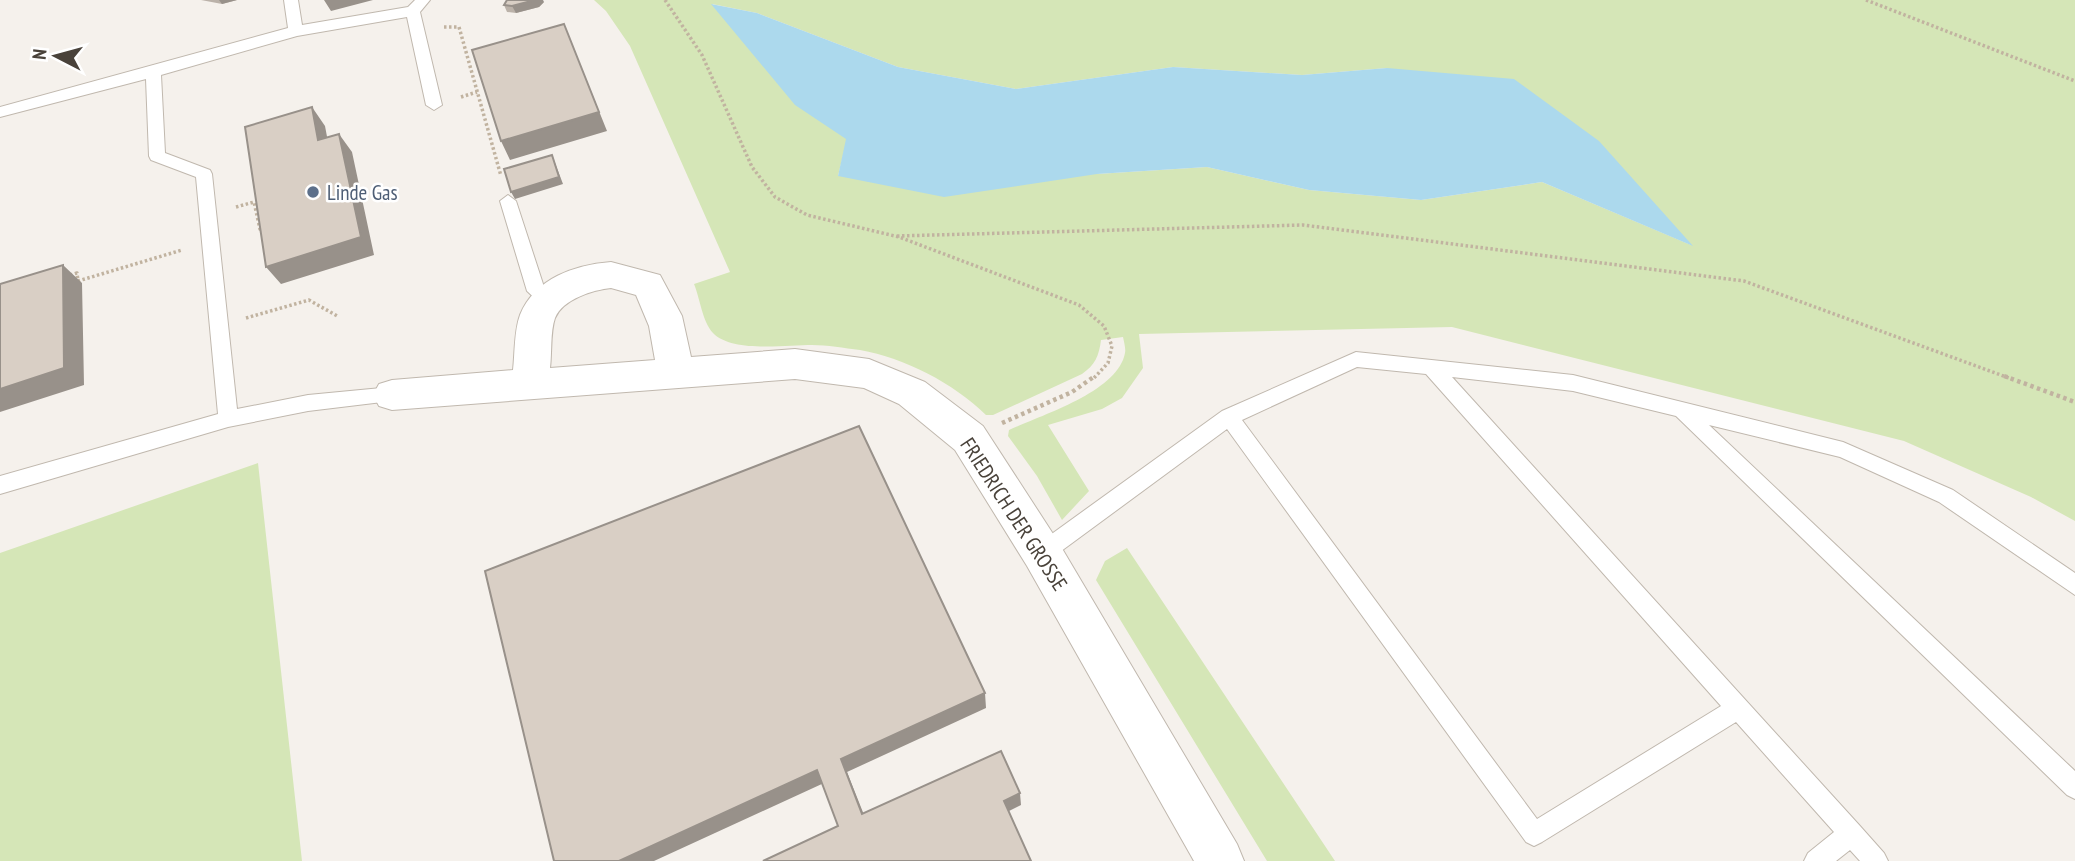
<svg xmlns="http://www.w3.org/2000/svg" width="2075" height="861" font-family="'PT Sans Narrow',sans-serif">
  <rect width="100%" height="100%" fill="#f5f1ec"/>
  <path fill="#d5e6b7" fill-rule="evenodd" d="M 594,0 L 2075,0 L 2075,521 L 2031,497 L 1904,441 L 1452,327 L 1139,334 L 1143,368 L 1122,398 L 1102,409 L 1048,425 L 1089,491 L 1062,520 L 1037,476 L 1008,436 L 1009,430 C 1041,415 1118,392 1125,353 C 1126,349 1124,342 1123,337 L 1101,340 C 1099,356 1095,365 1082,374 L 993,415 L 986,415 C 953,383 905,358 860,350 C 844,348 827,345 812,345 C 786,345 732,353 713,333 C 702,321 700,298 694,284 L 730,272 L 630,46 L 606,11 ZM 712,4 L 757,13 L 898,67 L 1016,89 L 1173,67 L 1302,75 L 1387,68 L 1691,245 L 1542,182 L 1421,200 L 1309,190 L 1207,167 L 1097,174 L 838,176 L 847,139 L 748,47 Z
    M 258,463 L 302,861 L 0,861 L 0,553 Z
    M 1127,548 L 1335,861 L 1267,861 L 1096,580 L 1105,561 Z"/>
  <path fill="#acd9ed" d="M 711,4 L 757,13 L 898,67 L 1016,89 L 1173,67 L 1302,75 L 1387,68 L 1514,79 L 1599,141 L 1693,246 L 1542,182 L 1421,200 L 1309,190 L 1207,167 L 1097,174 L 944,197 L 838,176 L 846,139 L 795,105 Z"/>
  <g fill="none" stroke-linecap="round" stroke-linejoin="round">
    <g stroke="#c0b8ae" stroke-width="2">
      <path id="service" d="M 284,0 L 298,0 L 302,25 L 408,7 L 415,0 L 430,0 L 420,12 L 442,105 L 434,110 L 426,105 L 407,17 L 297,36 L 161,75 L 165,153 L 210,170 L 212,174 L 237,409 L 308,395 L 392,387 L 399,390 L 401,395 L 399,400 L 308,411 L 228,427 L 0,494 L 0,476 L 218,414 L 196,177 L 151,160 L 149,156 L 146,79 L 0,117 L 0,107 L 288,28 Z
        M 508,195 L 516,201 L 544,287 L 557,300 L 554,305 L 542,305 L 527,291 L 500,201 Z
        M 1356,352 L 1573,375 L 1843,442 L 1953,490 L 2075,573 L 2075,595 L 1939,502 L 1840,457 L 1709,425 L 2075,771 L 2075,799 L 2067,795 L 1676,416 L 1573,391 L 1452,377 L 1860,826 L 1884,853 L 1888,861 L 1860,861 L 1850,850 L 1836,861 L 1804,861 L 1808,853 L 1834,832 L 1736,722 L 1542,842 L 1534,846 L 1526,842 L 1227,429 L 1049,560 L 1042,562 L 1035,560 L 1032,553 L 1035,546 L 1222,411 ZM 1357,367 L 1426,374 L 1721,706 L 1537,819 L 1242,420 Z"/>
    </g>
    <g stroke="#c0b8ae" stroke-width="2">
      <path id="minor" d="M 611,262 L 660,275 L 682,316 L 691,357 L 795,349 L 869,359 L 925,382 L 983,426 L 1057,540 L 1237,844 L 1244,861 L 1194,861 L 1027,566 L 955,450 L 899,404 L 864,388 L 795,379 L 392,410 L 379,406 L 373,395 L 379,384 L 392,380 L 513,370 C 515,353 514,331 520,315 C 535,278 575,265 611,262 ZM 611,288 L 636,295 L 649,326 L 655,360 L 550,368 C 552,353 550,332 555,318 C 563,299 593,290 611,288 Z"/>
    </g>
    <path stroke="#c1b3a0" stroke-width="3.5" stroke-dasharray="2.5 2.5" stroke-linecap="butt" d="M 665,0 L 702,55 L 752,167 L 775,197 L 807,215 L 899,237 L 1079,305 L 1104,326 L 1112,346 L 1108,363 L 1094,378
      M 1866,0 L 2075,81
      M 444,27 L 459,27 L 501,176
      M 461,97 L 477,92
      M 236,207 L 254,202 L 260,229 L 264,227
      M 897,236 L 1303,225 L 1744,281 L 2009,378
      M 70,275 L 77,273 L 78,281 L 182,250
      M 246,318 L 309,300 L 339,317"/>
    <path stroke="#c1b3a0" stroke-width="4.5" stroke-dasharray="3.5 3.5" stroke-linecap="butt" d="M 2004,376 L 2075,402
      M 1002,423 L 1072,392 L 1095,376"/>
    <use href="#service" fill="#fff" fill-rule="evenodd"/>
    <use href="#minor" fill="#fff" fill-rule="evenodd"/>
  </g>
  <path fill="#bbb2a9" d="M 201,0 L 237,0 L 222,4 Z
    M 544,2 L 539,7 L 516,13 L 507,12 L 504,5 Z"/>
  <path fill="#98918a" d="M 219,0 L 237,0 L 222,4 Z
    M 324,0 L 373,0 L 331,11 Z
    M 535,0 L 543,0 L 544,2 L 539,7 L 516,13 L 512,6 Z
    M 564,24 L 607,131 L 510,160 L 501,141 Z
    M 312,107 L 325,126 L 331,158 L 318,140 Z
    M 339,134 L 352,152 L 374,255 L 281,284 L 266,267 Z
    M 552,155 L 563,184 L 515,199 L 511,192 Z
    M 63,265 L 82,283 L 84,385 L 0,412 L 0,389 Z
    M 985,693 L 986,708 L 847,772 L 868,825 L 862,814 L 841,759 Z
    M 817,770 L 824,783 L 654,861 L 619,861 Z
    M 1020,793 L 1021,805 L 1005,813 L 1004,801 Z"/>
  <path fill="#d9cfc5" stroke="#98918a" stroke-width="2" d="M 507,0 L 535,0 L 512,6 L 504,5 Z
    M 564,24 L 599,112 L 501,141 L 472,50 Z
    M 312,107 L 318,140 L 339,134 L 361,237 L 266,267 L 245,127 Z
    M 552,155 L 559,177 L 511,192 L 504,169 Z
    M 63,265 L 64,368 L 0,389 L 0,284 Z
    M 859,426 L 985,693 L 841,759 L 862,814 L 1001,751 L 1020,793 L 1004,801 L 1031,861 L 763,861 L 838,826 L 817,770 L 619,861 L 554,861 L 485,571 Z"/>
  <circle fill="#5c6f8a" stroke="#fff" stroke-width="2.5" cx="313" cy="192" r="7"/>
  <g text-anchor="middle" dominant-baseline="central" stroke-width="5" stroke-linejoin="round" paint-order="stroke">
    <g font-size="21" fill="#4e5e75" stroke="#fff" text-anchor="start">
      <text x="327" y="192">Linde Gas</text>
    </g>
    <g font-size="21" fill="#49423a" stroke="#fff">
      <text transform="translate(1014 514) rotate(57)">FRIEDRICH DER GROSSE</text>
    </g>
  </g>
  <g transform="translate(56 56) rotate(276)" stroke="#ffffff" stroke-width="5" paint-order="stroke">
  <path d="M0-5L12 26L0 18L-12 26Z" fill="#49423a"/>
  <text y="-10" font-size="19" font-weight="bold" text-anchor="middle" fill="#49423a">N</text>
  </g>
</svg>
